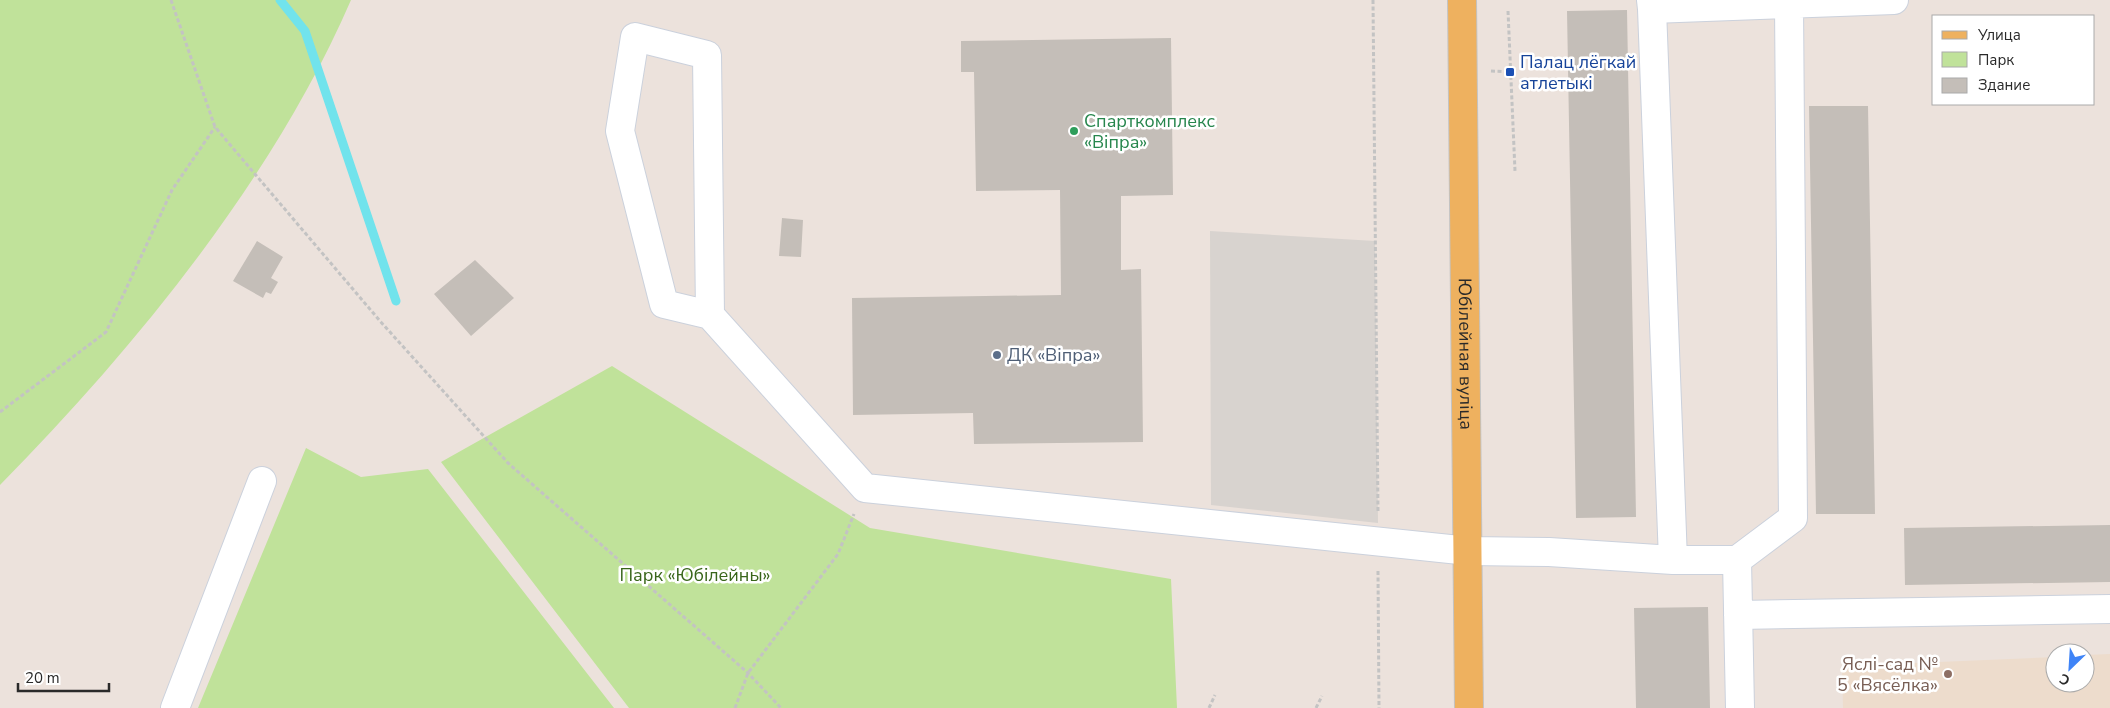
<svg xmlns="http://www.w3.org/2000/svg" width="2110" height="708" font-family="'Nunito Sans',sans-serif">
  <rect width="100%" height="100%" fill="#ece2dc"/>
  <path fill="#eddccc" d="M 2110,654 L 2110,708 L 1843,708 L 1842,666 L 2055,657 L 2055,683 L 2085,683 L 2085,655 Z"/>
  <path fill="#c0e29a" d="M 0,0 L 351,0 C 274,178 135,348 0,485 Z
    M 612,366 L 870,528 L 1171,579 L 1177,708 L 629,708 L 441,462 Z
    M 306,448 L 361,477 L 428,469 L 614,708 L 198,708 Z"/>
  <path fill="#d8d3cf" d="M 1210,231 L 1375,241 L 1378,523 L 1211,505 Z"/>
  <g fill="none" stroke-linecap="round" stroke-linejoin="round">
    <path stroke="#71e3ec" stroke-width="9" d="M 280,0 L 305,31 L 396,301"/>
  </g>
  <path fill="#c4beb8" d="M 1627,10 L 1636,517 L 1576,518 L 1567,11 Z
    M 1171,38 L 1173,195 L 1121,196 L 1121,270 L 1141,269 L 1143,442 L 974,444 L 973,413 L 853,415 L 852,298 L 1061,295 L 1060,190 L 976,191 L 974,72 L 961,72 L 961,41 Z
    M 1809,106 L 1868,106 L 1875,514 L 1816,514 Z
    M 782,218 L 803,220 L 801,257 L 779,256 Z
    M 257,241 L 283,257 L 271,278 L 278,282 L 271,294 L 266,292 L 263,298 L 233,281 Z
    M 475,260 L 514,298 L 471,336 L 434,294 Z
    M 2110,525 L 2110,582 L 1905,585 L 1904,528 Z
    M 1708,607 L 1710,708 L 1636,708 L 1634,608 Z"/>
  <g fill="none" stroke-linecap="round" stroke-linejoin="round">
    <g stroke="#cbd1dc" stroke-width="30">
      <path id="minor" d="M 1651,0 L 1652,9 L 1894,0
        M 1652,9 L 1673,560
        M 710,315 L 664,304 L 620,131 L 635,37 L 707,55 L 710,315 L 865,488 L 1469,551 L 1549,552 L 1673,560 L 1737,560 L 1793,518 L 1789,4
        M 1737,560 L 1740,708
        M 1738,615 L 2110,609
        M 175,708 L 262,481"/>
    </g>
    <g stroke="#c3c3c3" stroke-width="30">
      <g id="major">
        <path id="s1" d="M 1462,0 L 1469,708"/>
      </g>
    </g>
    <path stroke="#c3c3c3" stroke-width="3" stroke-dasharray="4 2.5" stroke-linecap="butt" d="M 171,0 L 215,127 L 380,321 L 508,463 L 748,673 L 781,708
      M 1373,0 L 1378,512
      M 1508,11 L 1515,171
      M 1491,71 L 1510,72
      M 0,412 L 106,332 L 172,190 L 215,127
      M 1378,571 L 1379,708
      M 735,708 L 748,673 L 838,554 L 854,514
      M 1209,708 L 1215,695
      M 1316,708 L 1322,696"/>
    <use href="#minor" stroke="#fff" stroke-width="28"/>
    <use href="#major" stroke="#eeb15f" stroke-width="28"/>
  </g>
  <rect fill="#1a4fb4" stroke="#fff" stroke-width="2" x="1505" y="67" width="10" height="10" rx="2.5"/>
  <circle fill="#2e9e5b" stroke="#fff" stroke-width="2" cx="1074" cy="131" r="5"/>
  <circle fill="#5c6f8a" stroke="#fff" stroke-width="2" cx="997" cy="355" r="5"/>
  <circle fill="#8d6e63" stroke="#fff" stroke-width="2" cx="1948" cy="674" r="5"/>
  <g text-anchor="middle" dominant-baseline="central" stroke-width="5" stroke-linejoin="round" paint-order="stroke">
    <g font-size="18" fill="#164399" stroke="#fff" text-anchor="start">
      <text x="1520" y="62">Палац лёгкай<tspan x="1520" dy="21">атлетыкі</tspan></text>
    </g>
    <g font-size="18" fill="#27864d" stroke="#fff" text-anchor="start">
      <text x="1084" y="121">Спарткомплекс<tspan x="1084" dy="21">«Віпра»</tspan></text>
    </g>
    <g font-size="18" fill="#2a2a2a" stroke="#fff">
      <text stroke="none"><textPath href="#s1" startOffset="354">Юбілейная вуліца</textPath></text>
    </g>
    <g font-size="18" fill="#4e5e75" stroke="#fff" text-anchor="start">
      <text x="1007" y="355">ДК «Віпра»</text>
    </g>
    <g font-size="18" fill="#39661b" stroke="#fff">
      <text x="695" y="575">Парк «Юбілейны»</text>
    </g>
    <g font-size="18" fill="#785e54" stroke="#fff" text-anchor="end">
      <text x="1938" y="664">Яслі-сад №<tspan x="1938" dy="21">5 «Вясёлка»</tspan></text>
    </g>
  </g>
  <rect x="1932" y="15" width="162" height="90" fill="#ffffff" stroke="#aaaaaa"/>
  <rect x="1942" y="31" width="25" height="8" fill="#eeb15f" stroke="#aaaaaa"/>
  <text x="1978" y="40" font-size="15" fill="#2a2a2a">Улица</text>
  <rect x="1942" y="52" width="25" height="15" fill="#c0e29a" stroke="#aaaaaa"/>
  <text x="1978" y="65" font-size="15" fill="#2a2a2a">Парк</text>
  <rect x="1942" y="78" width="25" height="15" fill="#c4beb8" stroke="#aaaaaa"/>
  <text x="1978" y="90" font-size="15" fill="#2a2a2a">Здание</text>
  <g transform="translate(2070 668) rotate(205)"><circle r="24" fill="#ffffff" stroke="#aaaaaa"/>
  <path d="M0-4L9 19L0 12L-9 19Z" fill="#3f84f7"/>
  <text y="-8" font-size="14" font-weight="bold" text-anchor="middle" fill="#2a2a2a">С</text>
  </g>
  <path d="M18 683v8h91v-8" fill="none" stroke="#2a2a2a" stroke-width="2.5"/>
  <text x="25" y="683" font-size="15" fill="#2a2a2a" stroke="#ffffff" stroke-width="4" paint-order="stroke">20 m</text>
</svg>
